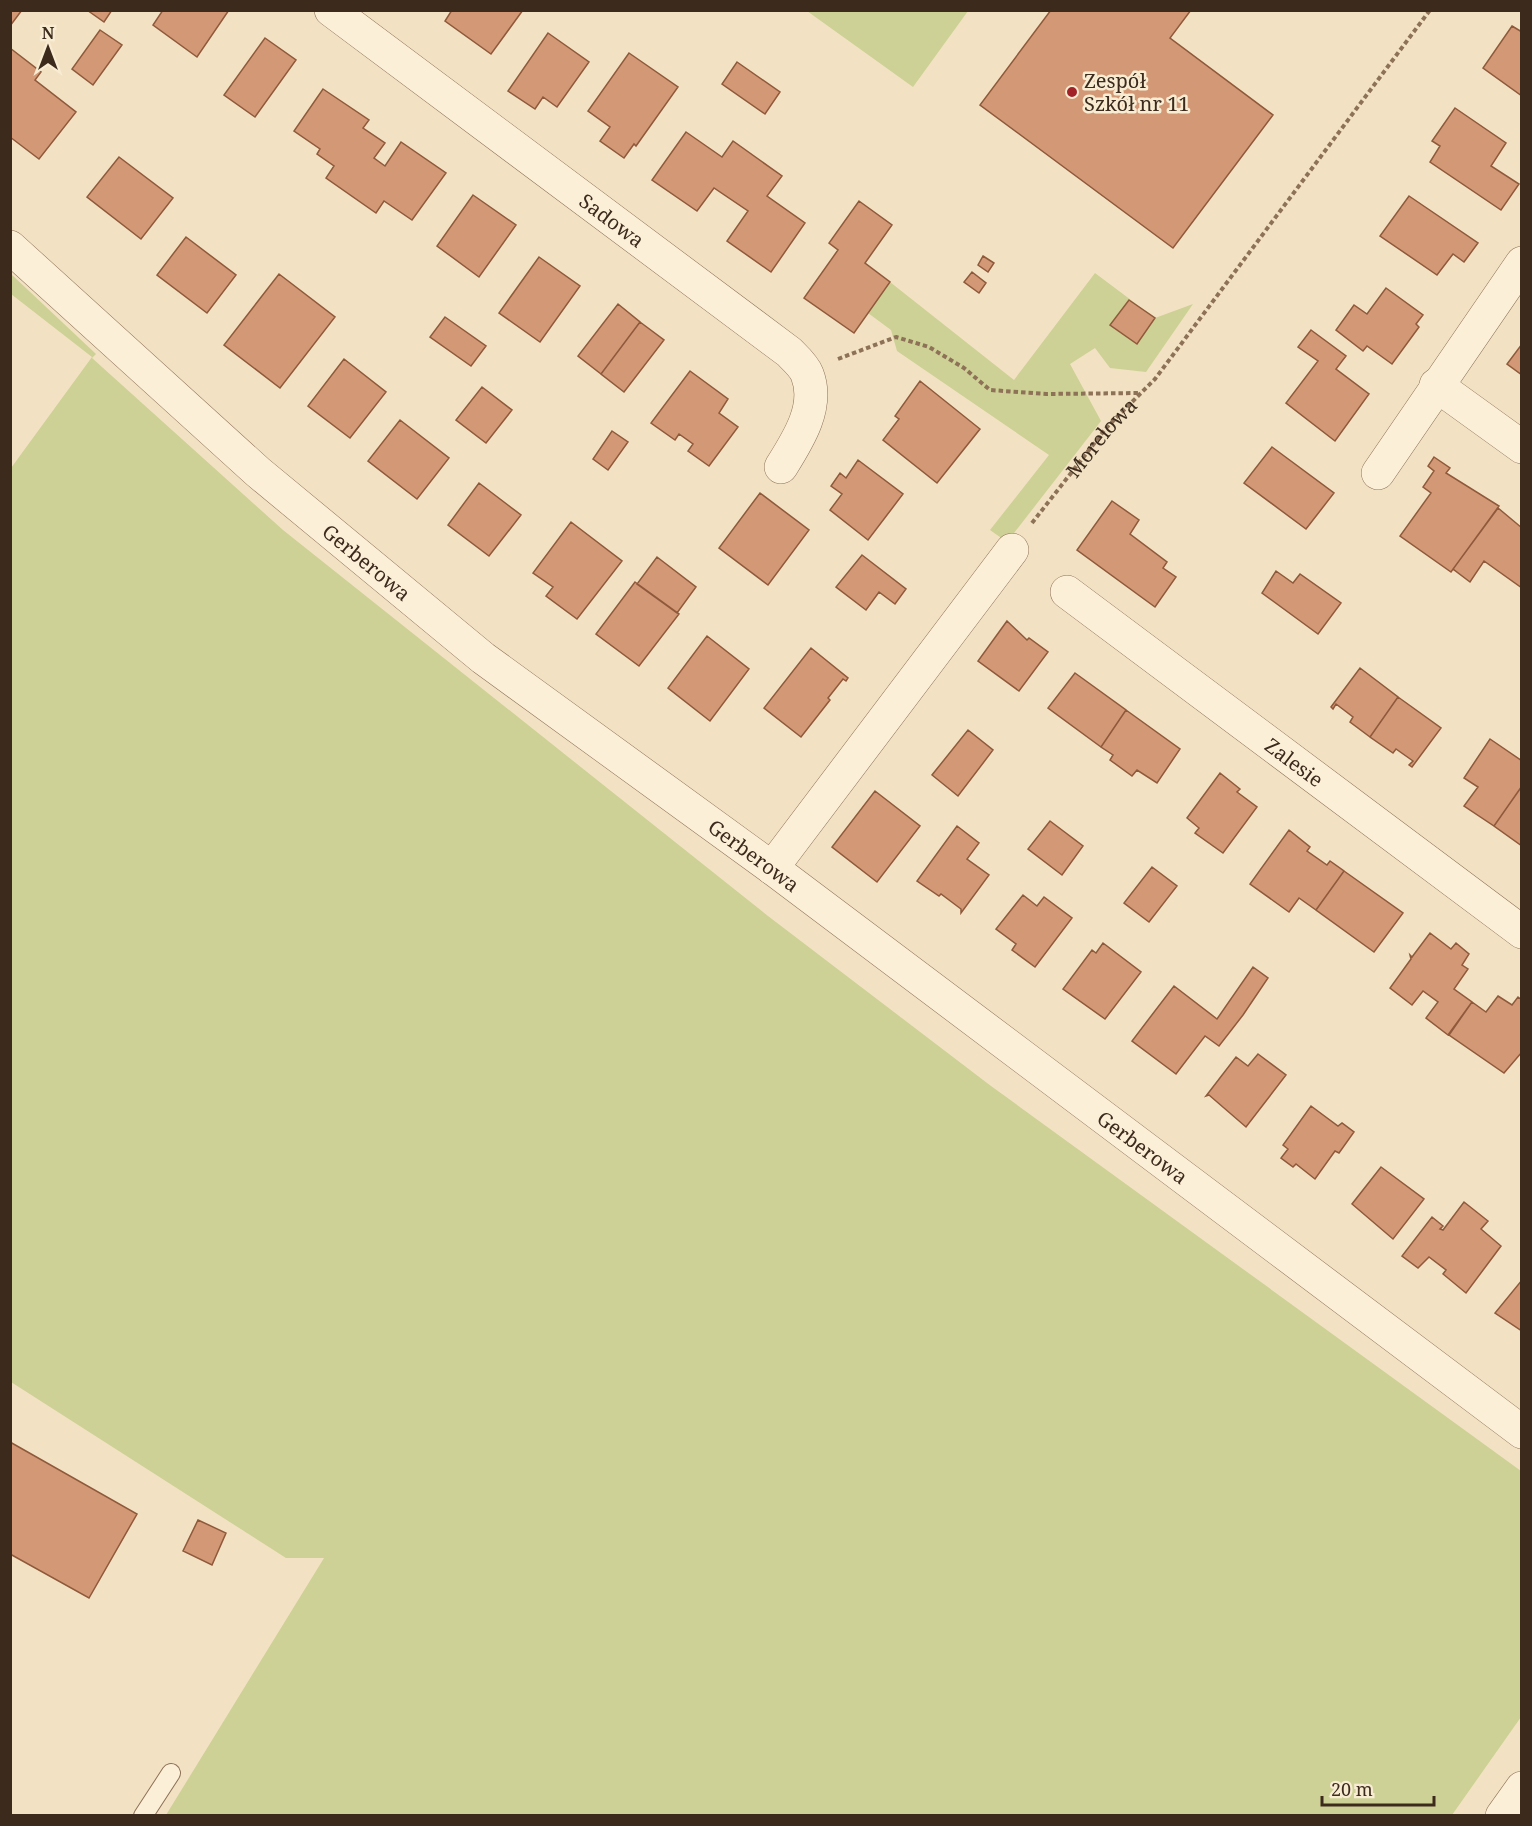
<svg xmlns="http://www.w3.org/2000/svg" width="1532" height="1826" font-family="'Noto Serif',serif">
  <rect width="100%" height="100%" fill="#f2e2c3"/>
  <path fill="#cdd195" d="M 807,11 L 968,11 L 913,87 Z
    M 1095,273 L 1155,318 L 1193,304 L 1146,372 L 1110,368 L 1095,348 L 1070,364 L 1101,421 L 1007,542 L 990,530 L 1049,455 L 897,351 L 891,330 L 868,313 L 890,282 L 1014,380 Z
    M 11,274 L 96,354 L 92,358 L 283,530 L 768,916 L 991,1086 L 1521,1471 L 1521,1717 L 1452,1815 L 166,1815 L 324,1558 L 286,1558 L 11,1382 L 11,468 L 92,357 L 11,294 Z"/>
  <path fill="#d39875" stroke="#8f593b" stroke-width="1.5" d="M 10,10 L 22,10 L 10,26 Z
    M 87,10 L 112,10 L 104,22 Z
    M 163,10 L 229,10 L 197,57 L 153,25 Z
    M 452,10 L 523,10 L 491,54 L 445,21 Z
    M 1051,10 L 1191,10 L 1170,38 L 1273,115 L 1173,248 L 980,105 Z
    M 1512,26 L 1522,32 L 1522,96 L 1483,68 Z
    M 100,30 L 122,45 L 93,85 L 72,69 Z
    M 548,33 L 589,62 L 557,107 L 543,97 L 535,109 L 508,91 Z
    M 265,38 L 296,60 L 255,117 L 224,95 Z
    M 10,48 L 41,72 L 35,80 L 76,112 L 39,159 L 10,137 Z
    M 629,53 L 678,87 L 636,146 L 634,144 L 624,158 L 600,141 L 610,127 L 588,111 Z
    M 737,62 L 780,92 L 765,114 L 722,84 Z
    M 323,89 L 369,120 L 363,128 L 385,143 L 374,158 L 385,166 L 401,142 L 446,173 L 412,220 L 384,201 L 376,213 L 326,178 L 334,166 L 317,154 L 320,149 L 294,131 Z
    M 1455,108 L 1506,143 L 1491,166 L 1519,184 L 1501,210 L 1430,162 L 1440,146 L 1432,141 Z
    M 686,132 L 722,157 L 733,141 L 782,176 L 767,196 L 805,223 L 771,272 L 727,241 L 748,211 L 714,188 L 697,211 L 652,180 Z
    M 119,157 L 173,198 L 141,239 L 87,197 Z
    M 473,195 L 516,225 L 479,277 L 437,246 Z
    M 1409,196 L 1478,243 L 1464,262 L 1453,254 L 1437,275 L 1380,236 Z
    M 859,201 L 892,225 L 865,263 L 890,282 L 854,333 L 804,298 L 838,250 L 829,243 Z
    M 186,237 L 236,275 L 207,313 L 157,275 Z
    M 983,256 L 994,263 L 988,272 L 978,265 Z
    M 539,257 L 580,286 L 540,342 L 499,313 Z
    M 972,272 L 986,283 L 979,293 L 964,282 Z
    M 279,274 L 335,317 L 280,388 L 224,345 Z
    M 1386,288 L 1423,315 L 1416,324 L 1419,327 L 1392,364 L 1367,346 L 1363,351 L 1336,330 L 1354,305 L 1367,314 Z
    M 1129,300 L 1155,318 L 1137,344 L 1110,325 Z
    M 618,304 L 640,322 L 601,374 L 578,356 Z
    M 445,317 L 486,346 L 471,366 L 430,337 Z
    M 640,322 L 664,340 L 624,392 L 601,374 Z
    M 1311,330 L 1346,356 L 1336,369 L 1369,394 L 1335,441 L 1286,403 L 1318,361 L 1298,347 Z
    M 1522,344 L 1522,375 L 1507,364 Z
    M 344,359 L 386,392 L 350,438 L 308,406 Z
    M 690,371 L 728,399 L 719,413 L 738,427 L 709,466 L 688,451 L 693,444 L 679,434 L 675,440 L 651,423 Z
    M 920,381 L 980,429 L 937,483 L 883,440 L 899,419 L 895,416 Z
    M 482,387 L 512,410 L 486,443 L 456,420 Z
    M 400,420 L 449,458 L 417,499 L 368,461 Z
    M 612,431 L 628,442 L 608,470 L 593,459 Z
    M 1272,447 L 1334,493 L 1306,529 L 1244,483 Z
    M 1434,457 L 1450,468 L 1446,473 L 1499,506 L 1451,572 L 1400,536 L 1431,493 L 1423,487 L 1434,471 L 1428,466 Z
    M 858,460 L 903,494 L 868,540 L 830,510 L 842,494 L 831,486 L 840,473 L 846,478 Z
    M 479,483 L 521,515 L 489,556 L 448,525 Z
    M 760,493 L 809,530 L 768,585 L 719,548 Z
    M 1112,501 L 1139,520 L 1130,534 L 1167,562 L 1163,568 L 1176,577 L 1155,607 L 1077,550 Z
    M 1498,508 L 1522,528 L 1522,588 L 1484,561 L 1470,582 L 1453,569 Z
    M 571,522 L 622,561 L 577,619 L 546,596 L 553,587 L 533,573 Z
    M 862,555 L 906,589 L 895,604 L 879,592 L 866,610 L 836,587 Z
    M 657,557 L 696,587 L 677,613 L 637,584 Z
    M 1276,571 L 1293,583 L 1300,574 L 1341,603 L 1318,634 L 1262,593 Z
    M 635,582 L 679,614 L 639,666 L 596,634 Z
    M 1007,621 L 1027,640 L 1029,638 L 1048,652 L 1019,691 L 978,661 Z
    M 707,636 L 749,669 L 710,721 L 668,688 Z
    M 811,648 L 848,678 L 846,681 L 843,679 L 828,698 L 830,700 L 801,737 L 764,708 Z
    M 1360,668 L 1398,697 L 1370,737 L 1350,722 L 1353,717 L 1336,704 L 1333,709 L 1331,707 Z
    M 1075,673 L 1126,710 L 1101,747 L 1048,708 Z
    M 1398,697 L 1441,728 L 1412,767 L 1409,765 L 1413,761 L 1396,749 L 1393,753 L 1370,737 Z
    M 1126,710 L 1180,749 L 1157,783 L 1137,770 L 1132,776 L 1110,760 L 1113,755 L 1101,747 Z
    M 968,730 L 993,750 L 958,796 L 932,775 Z
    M 1490,739 L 1522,761 L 1522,786 L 1494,826 L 1464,806 L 1478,787 L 1464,778 Z
    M 1220,773 L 1240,789 L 1237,792 L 1257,807 L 1223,853 L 1195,833 L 1199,828 L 1187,818 Z
    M 1522,786 L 1522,846 L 1494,826 Z
    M 875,791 L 920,826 L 877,882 L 832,847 Z
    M 1050,821 L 1083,846 L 1062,875 L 1028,849 Z
    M 957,826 L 979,843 L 967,859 L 989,875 L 961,913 L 961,909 L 941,894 L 939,896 L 917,881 Z
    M 1289,830 L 1310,847 L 1307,851 L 1327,865 L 1330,861 L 1344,871 L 1316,910 L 1299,898 L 1289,912 L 1250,884 Z
    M 1152,867 L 1177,886 L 1149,922 L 1124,903 Z
    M 1344,871 L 1403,913 L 1374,952 L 1316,910 Z
    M 1023,895 L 1037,906 L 1044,897 L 1072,918 L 1035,967 L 1012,950 L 1016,944 L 996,929 Z
    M 1430,933 L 1451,949 L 1456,943 L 1469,954 L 1462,965 L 1468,969 L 1454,989 L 1472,1002 L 1448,1035 L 1426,1018 L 1438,1002 L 1423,991 L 1412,1005 L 1390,988 L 1411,959 L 1410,955 L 1412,957 Z
    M 1103,943 L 1141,972 L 1105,1019 L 1063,989 L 1092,950 L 1096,953 Z
    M 1253,967 L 1268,978 L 1243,1015 L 1219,1046 L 1205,1036 L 1176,1074 L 1132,1041 L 1174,986 L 1217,1019 Z
    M 1498,996 L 1512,1005 L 1518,997 L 1522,1000 L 1522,1052 L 1504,1073 L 1449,1035 L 1472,1002 L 1486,1012 Z
    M 1258,1054 L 1286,1075 L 1246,1127 L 1209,1095 L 1206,1096 L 1236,1057 L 1248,1066 Z
    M 1311,1106 L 1338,1126 L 1342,1123 L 1354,1132 L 1339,1153 L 1335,1151 L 1315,1179 L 1296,1164 L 1293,1167 L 1281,1158 L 1288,1149 L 1283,1145 Z
    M 1381,1167 L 1424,1199 L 1393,1239 L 1352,1204 Z
    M 1464,1202 L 1488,1221 L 1481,1229 L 1501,1246 L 1466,1293 L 1443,1274 L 1446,1270 L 1429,1257 L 1418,1268 L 1402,1256 L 1432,1217 L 1443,1226 L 1440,1229 L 1443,1230 Z
    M 1522,1280 L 1522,1331 L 1495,1313 Z
    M 10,1442 L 137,1514 L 89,1598 L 10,1554 Z
    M 198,1520 L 226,1533 L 212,1565 L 183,1551 Z"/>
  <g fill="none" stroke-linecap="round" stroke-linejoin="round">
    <g stroke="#8e7258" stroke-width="20">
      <path id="service" d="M 143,1816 L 171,1773"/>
    </g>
    <g stroke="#8e7258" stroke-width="34">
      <g id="minor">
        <path id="s2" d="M 331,10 L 789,352 C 795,358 804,366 807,374 C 820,406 798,440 781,467"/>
        <path id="s3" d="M 10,247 L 258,472 L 483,658 L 772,868 L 1522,1432"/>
        <path d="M 1436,385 L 1522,447"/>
        <path d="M 1378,473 L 1522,263"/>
        <path id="s4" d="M 1067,592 L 1522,932"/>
        <path d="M 772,868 L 1012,550"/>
      </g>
    </g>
    <g stroke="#8e7258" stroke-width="34">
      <path id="tertiary" d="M 1502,1816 L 1522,1788"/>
    </g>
    <g stroke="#8e7258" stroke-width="4" stroke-dasharray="4.5 3" stroke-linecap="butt">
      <path d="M 838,359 L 896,337 L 929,347 L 964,368 L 990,390 L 1046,394 L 1141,393"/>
      <path id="s1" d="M 1032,523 L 1107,427 L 1155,379 L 1430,10"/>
    </g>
    <use href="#service" stroke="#fcefd7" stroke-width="18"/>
    <use href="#minor" stroke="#fcefd7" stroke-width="33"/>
    <use href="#tertiary" stroke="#fcefd7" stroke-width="33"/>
  </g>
  <circle fill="#a22229" stroke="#f8ecd3" stroke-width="2" cx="1072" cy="92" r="6"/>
  <g text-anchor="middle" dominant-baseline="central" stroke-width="5" stroke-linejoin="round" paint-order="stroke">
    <g font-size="20" fill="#3c2b1d" stroke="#f8ecd3" text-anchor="start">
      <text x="1084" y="80">Zespół<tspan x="1084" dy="23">Szkół nr 11</tspan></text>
    </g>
    <g font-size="20" fill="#3c2b1d" stroke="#f8ecd3">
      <text stroke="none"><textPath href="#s2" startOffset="351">Sadowa</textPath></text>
      <text stroke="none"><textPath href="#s1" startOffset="110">Morelowa</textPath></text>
      <text stroke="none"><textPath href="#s3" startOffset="476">Gerberowa</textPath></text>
      <text stroke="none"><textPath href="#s4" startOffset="284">Zalesie</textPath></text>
      <text stroke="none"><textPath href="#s3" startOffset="962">Gerberowa</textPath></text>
      <text stroke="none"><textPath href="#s3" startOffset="1448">Gerberowa</textPath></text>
    </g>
  </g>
  <rect width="1532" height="1826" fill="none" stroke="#3c2b1d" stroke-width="24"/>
  <g transform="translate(48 48)" stroke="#f8ecd3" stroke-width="4.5" paint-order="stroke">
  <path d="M0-4.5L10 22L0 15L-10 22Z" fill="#3c2b1d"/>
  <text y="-9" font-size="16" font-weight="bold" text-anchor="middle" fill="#3c2b1d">N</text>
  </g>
  <path d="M1322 1796v9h112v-9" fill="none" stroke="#3c2b1d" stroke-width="3"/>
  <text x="1331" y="1796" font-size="18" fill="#3c2b1d" stroke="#f8ecd3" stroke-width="4.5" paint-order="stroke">20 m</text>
</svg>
